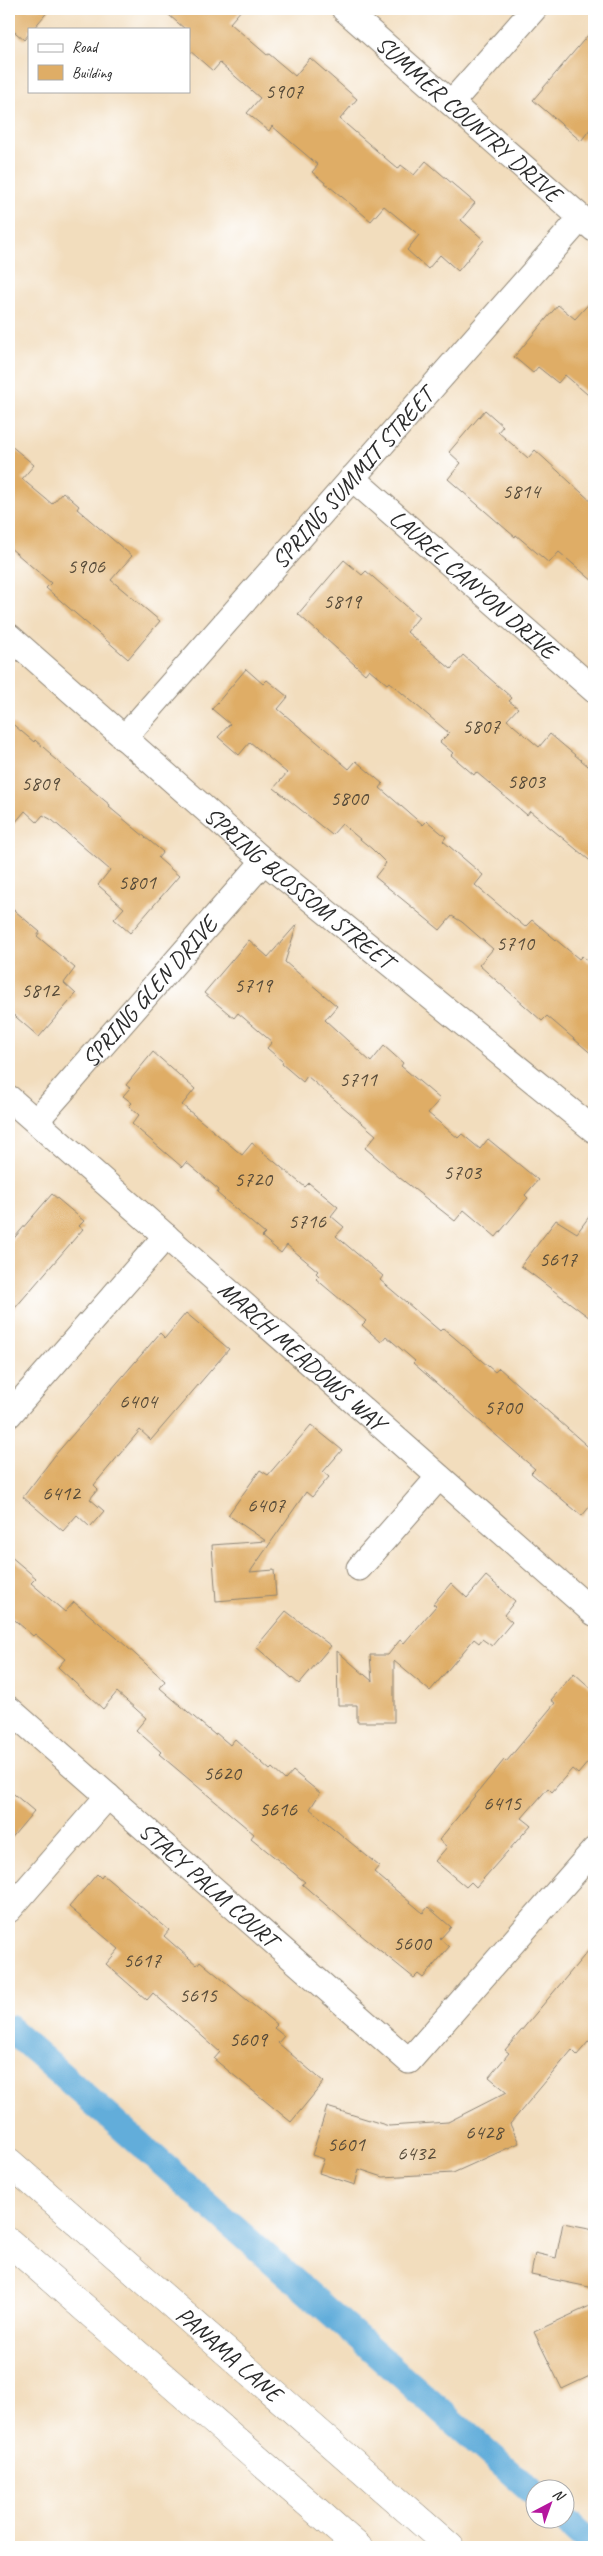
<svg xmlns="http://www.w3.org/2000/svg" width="603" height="2556" font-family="Caveat,sans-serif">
  <rect width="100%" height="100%" fill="#fff"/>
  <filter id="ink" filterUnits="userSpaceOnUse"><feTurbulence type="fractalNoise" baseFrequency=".02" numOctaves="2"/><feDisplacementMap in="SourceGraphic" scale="10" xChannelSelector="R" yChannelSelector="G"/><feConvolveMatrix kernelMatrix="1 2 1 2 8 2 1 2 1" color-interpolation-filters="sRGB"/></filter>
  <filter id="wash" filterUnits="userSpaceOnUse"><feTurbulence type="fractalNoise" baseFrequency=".0096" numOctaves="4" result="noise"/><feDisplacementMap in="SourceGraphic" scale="20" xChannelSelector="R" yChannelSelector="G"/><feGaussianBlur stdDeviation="1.12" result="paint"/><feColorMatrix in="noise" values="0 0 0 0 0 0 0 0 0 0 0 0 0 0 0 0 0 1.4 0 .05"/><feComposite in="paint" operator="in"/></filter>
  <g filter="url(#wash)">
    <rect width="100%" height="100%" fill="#f2ddbd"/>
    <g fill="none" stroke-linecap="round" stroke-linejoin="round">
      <path stroke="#62adda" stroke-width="26" d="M 9,2028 L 536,2495
        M 562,2518 L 594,2547"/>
    </g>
    <g id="blocks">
      <path fill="#dfad66" d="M 9,9 L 50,9 L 33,29 L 29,29 L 29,34 L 24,40 L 9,27 Z
        M 162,9 L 242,9 L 230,23 L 267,55 L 269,54 L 295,76 L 310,58 L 357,99 L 340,119 L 398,169 L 401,165 L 414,175 L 426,161 L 475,203 L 461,220 L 484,240 L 458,271 L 440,255 L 428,269 L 407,250 L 419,235 L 384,206 L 371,221 L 312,172 L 318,165 L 272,126 L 269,131 L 247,113 L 260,98 L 220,63 L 213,71 L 189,50 L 189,29 L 185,29 Z
        M 594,28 L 594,124 L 581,141 L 533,100 Z
        M 594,298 L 594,400 L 565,375 L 558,383 L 538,367 L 533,373 L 514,357 L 558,305 L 575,319 Z
        M 485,410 L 503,426 L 498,432 L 528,458 L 535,450 L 594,504 L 594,582 L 559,552 L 549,563 L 516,535 L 515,537 L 448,479 L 461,463 L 449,452 Z
        M 9,444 L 34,465 L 22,479 L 52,504 L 63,492 L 79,506 L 77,509 L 132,556 L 111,580 L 160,621 L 128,659 L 46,588 L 51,583 L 9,547 Z
        M 344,560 L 362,575 L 366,571 L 419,617 L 407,632 L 451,669 L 463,655 L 512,698 L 509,701 L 518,708 L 507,720 L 539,747 L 550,734 L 594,771 L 594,864 L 530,811 L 527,815 L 476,772 L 474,775 L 451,755 L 453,753 L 440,742 L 449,733 L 389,682 L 387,684 L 369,669 L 365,674 L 298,614 Z
        M 246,669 L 263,684 L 267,680 L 288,697 L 278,709 L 349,769 L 356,761 L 383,784 L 380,788 L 423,825 L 427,821 L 446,837 L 443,841 L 483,875 L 475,885 L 525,927 L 532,920 L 579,959 L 582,956 L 594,967 L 594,1056 L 547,1016 L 542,1021 L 479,965 L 493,949 L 462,922 L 452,916 L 440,930 L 375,877 L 386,863 L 372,849 L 342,824 L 332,835 L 274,788 L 287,773 L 250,742 L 239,755 L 218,737 L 230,724 L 212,709 Z
        M 9,721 L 34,742 L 35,740 L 51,754 L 50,755 L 110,805 L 109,807 L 163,852 L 158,858 L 179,876 L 130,933 L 114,919 L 124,908 L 98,885 L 110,870 L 52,820 L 43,815 L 37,822 L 25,811 L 9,830 Z
        M 9,906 L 40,932 L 37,936 L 75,968 L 64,983 L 76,994 L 39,1037 L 9,1011 Z
        M 297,924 L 285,962 L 337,1006 L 325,1020 L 371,1062 L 384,1046 L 403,1063 L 401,1066 L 440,1099 L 428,1113 L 458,1138 L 462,1134 L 480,1149 L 488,1139 L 538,1180 L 525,1195 L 528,1198 L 496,1237 L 464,1210 L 455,1221 L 400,1178 L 365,1148 L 376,1135 L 307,1076 L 303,1082 L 282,1064 L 283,1062 L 267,1048 L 272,1042 L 238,1013 L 234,1018 L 204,993 L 249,940 L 268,957 Z
        M 153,1052 L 195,1089 L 182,1105 L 242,1155 L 252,1143 L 305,1187 L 309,1183 L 338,1207 L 331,1216 L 344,1227 L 336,1236 L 383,1276 L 380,1280 L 440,1331 L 443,1328 L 495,1372 L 499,1368 L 594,1452 L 594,1501 L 582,1516 L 531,1473 L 535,1469 L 413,1363 L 415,1361 L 386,1336 L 381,1342 L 362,1325 L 366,1321 L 316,1279 L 319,1276 L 316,1273 L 318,1271 L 287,1245 L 281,1253 L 262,1237 L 265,1234 L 217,1193 L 219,1190 L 186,1162 L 182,1167 L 132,1124 L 139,1115 L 129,1106 L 132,1103 L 123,1096 L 130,1088 L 126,1085 Z
        M 52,1194 L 84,1221 L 79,1226 L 83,1229 L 9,1315 L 9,1244 Z
        M 594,1210 L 594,1321 L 521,1266 L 556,1220 L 577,1233 Z
        M 186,1313 L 229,1349 L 151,1440 L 140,1430 L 94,1485 L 98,1489 L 90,1499 L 104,1511 L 90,1527 L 77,1515 L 63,1531 L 23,1497 L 56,1454 L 160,1333 L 165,1338 Z
        M 311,1425 L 342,1450 L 323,1472 L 329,1477 L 312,1497 L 306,1492 L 250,1572 L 274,1570 L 276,1596 L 216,1601 L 212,1545 L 266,1541 L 228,1515 L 260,1470 L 268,1475 Z
        M 9,1555 L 36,1578 L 31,1583 L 65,1612 L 74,1602 L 117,1638 L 165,1681 L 160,1688 L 215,1735 L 216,1733 L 230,1745 L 235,1739 L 270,1770 L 272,1768 L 285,1780 L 293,1771 L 320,1793 L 310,1809 L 379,1866 L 374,1872 L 423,1913 L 428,1907 L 451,1927 L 440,1939 L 449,1947 L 423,1978 L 418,1974 L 414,1978 L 350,1926 L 302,1884 L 305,1882 L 251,1838 L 254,1834 L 159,1754 L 161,1752 L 136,1730 L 146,1718 L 117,1692 L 103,1709 L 58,1667 L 65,1659 L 35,1634 L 33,1636 L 9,1615 Z
        M 486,1576 L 515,1601 L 504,1615 L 512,1622 L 492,1646 L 482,1639 L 479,1643 L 474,1639 L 430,1691 L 394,1661 L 394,1722 L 357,1722 L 357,1705 L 338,1705 L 337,1651 L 372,1681 L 370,1655 L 388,1655 L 400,1640 L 404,1643 L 436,1606 L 433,1604 L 451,1583 L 467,1598 Z
        M 286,1611 L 331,1646 L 299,1684 L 256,1647 Z
        M 574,1673 L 594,1691 L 594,1755 L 578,1774 L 572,1769 L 552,1792 L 548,1788 L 522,1818 L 531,1825 L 476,1887 L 471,1882 L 466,1887 L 435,1861 L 447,1847 L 439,1840 L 504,1760 L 506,1762 L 555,1703 L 551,1700 Z
        M 9,1790 L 34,1811 L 9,1841 Z
        M 97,1874 L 101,1878 L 103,1875 L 169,1930 L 164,1936 L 197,1965 L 200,1961 L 277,2025 L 274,2028 L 284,2036 L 278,2043 L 324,2082 L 291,2122 L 214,2059 L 220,2052 L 153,1993 L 147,2000 L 106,1964 L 119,1949 L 69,1907 Z
        M 594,1944 L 594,2035 L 577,2055 L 572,2050 L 510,2124 L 519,2143 L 453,2173 L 383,2177 L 359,2169 L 355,2185 L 319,2173 L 324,2159 L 312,2155 L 327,2107 L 389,2126 L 448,2122 L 507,2092 L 489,2077 L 509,2053 L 505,2050 Z
        M 563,2223 L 594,2229 L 594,2288 L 531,2275 L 535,2253 L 556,2258 Z
        M 594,2304 L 594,2374 L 562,2389 L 534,2332 Z"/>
    </g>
  </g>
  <g filter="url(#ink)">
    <use href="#blocks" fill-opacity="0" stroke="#8e8474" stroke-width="1"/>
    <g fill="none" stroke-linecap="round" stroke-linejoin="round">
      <g stroke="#8e8474" stroke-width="27">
        <g id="street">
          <path id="s1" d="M 344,9 L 594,229"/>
          <path d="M 451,103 L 534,9"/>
          <path id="s2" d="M 352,478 L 594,690"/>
          <path id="s3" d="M 9,636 L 264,861 L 594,1130"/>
          <path id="s4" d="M 124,738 L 581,218"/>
          <path id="s5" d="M 9,1098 L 594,1613"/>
          <path id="s6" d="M 36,1121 L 264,861"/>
          <path d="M 9,1415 L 166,1236"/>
          <path d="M 359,1568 L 439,1477"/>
          <path id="s7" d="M 9,1709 L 409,2061 L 594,1850"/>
          <path d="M 9,1910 L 108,1796"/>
        </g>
      </g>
      <g stroke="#8e8474" stroke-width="29">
        <g id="secondary">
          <path id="s8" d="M 9,2162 L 450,2547"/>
          <path d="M 9,2242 L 358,2547"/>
        </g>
      </g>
      <use href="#street" stroke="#fff" stroke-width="25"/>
      <use href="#secondary" stroke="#fff" stroke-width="28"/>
    </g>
  </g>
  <g text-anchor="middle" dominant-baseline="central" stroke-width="4.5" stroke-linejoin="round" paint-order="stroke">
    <g font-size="21" fill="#584c3a">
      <text x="284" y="91">5907</text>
      <text x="521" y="491">5814</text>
      <text x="86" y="566">5906</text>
      <text x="342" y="601">5819</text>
      <text x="481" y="726">5807</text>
      <text x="526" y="781">5803</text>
      <text x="40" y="783">5809</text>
      <text x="349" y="798">5800</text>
      <text x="137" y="882">5801</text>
      <text x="515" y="943">5710</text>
      <text x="253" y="985">5719</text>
      <text x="40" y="990">5812</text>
      <text x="358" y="1079">5711</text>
      <text x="462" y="1172">5703</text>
      <text x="253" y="1179">5720</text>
      <text x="307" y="1221">5716</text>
      <text x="558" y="1259">5617</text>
      <text x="138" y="1401">6404</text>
      <text x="503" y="1407">5700</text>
      <text x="61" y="1493">6412</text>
      <text x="266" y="1505">6407</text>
      <text x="222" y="1773">5620</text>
      <text x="502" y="1803">6415</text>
      <text x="278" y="1809">5616</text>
      <text x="412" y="1943">5600</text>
      <text x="142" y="1960">5617</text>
      <text x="198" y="1995">5615</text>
      <text x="248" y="2039">5609</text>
      <text x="484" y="2132">6428</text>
      <text x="346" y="2144">5601</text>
      <text x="416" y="2153">6432</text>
    </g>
    <g font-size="24" fill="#2b2b2b" stroke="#fff">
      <text stroke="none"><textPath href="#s1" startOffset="166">SUMMER COUNTRY DRIVE</textPath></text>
      <text stroke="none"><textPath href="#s4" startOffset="346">SPRING SUMMIT STREET</textPath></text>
      <text stroke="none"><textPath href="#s2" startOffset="161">LAUREL CANYON DRIVE</textPath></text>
      <text stroke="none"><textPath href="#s3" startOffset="384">SPRING BLOSSOM STREET</textPath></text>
      <text stroke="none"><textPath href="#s6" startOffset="172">SPRING GLEN DRIVE</textPath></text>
      <text stroke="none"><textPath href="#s5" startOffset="390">MARCH MEADOWS WAY</textPath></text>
      <text stroke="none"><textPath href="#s7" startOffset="266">STACY PALM COURT</textPath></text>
      <text stroke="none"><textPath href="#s8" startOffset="292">PANAMA LANE</textPath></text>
    </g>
  </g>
  <rect width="603" height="2556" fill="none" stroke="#fff" stroke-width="30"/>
  <rect x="28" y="28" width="162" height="65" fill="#ffffff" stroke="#aaaaaa"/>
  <rect x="38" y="44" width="25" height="8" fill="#ffffff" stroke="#aaaaaa"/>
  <text x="72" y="52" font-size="15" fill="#2b2b2b">Road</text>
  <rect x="38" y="65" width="25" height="15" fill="#dfad66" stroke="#aaaaaa"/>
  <text x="72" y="78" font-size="15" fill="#2b2b2b">Building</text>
  <g transform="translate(550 2504) rotate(41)"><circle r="24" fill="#ffffff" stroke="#aaaaaa"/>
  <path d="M0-4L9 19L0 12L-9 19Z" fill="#b5179e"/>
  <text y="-8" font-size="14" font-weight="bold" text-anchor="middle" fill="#2b2b2b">N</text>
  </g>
</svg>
